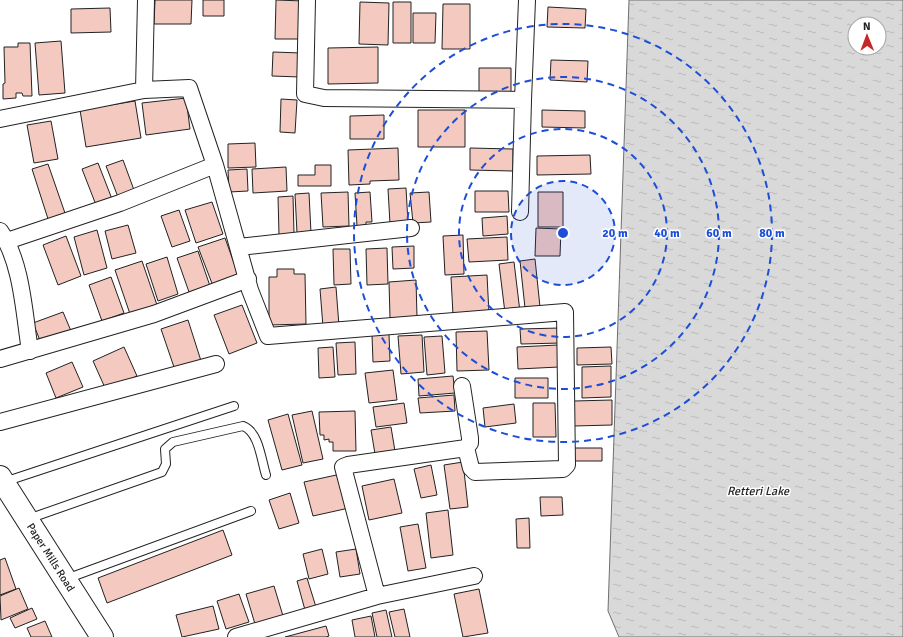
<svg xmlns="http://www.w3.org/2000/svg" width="903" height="637" font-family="Signika,sans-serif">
  <defs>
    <pattern id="water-ripples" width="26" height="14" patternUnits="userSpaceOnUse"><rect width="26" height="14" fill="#d9d9d9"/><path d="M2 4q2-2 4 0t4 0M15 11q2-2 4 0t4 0" fill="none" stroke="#bababa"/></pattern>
  </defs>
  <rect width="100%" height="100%" fill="#fff"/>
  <path fill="url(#water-ripples)" stroke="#6f6f6f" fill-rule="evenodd" d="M 629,0 L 903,0 L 903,637 L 619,637 L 608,611 ZM 855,24 L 879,24 L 879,48 L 855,48 Z"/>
  <path fill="#f3c9c0" stroke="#222" d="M 155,0 L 192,0 L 191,24 L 154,24 Z
    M 203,0 L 224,0 L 224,16 L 203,16 Z
    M 276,0 L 304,1 L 304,39 L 275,39 Z
    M 360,2 L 389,3 L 388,45 L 359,44 Z
    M 393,2 L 411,2 L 411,43 L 393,43 Z
    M 443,4 L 470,4 L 470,49 L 442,49 Z
    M 548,7 L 586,9 L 585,28 L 547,27 Z
    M 110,8 L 111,32 L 71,33 L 71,9 Z
    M 413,13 L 436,13 L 435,43 L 413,43 Z
    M 61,41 L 65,93 L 39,95 L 35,43 Z
    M 18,43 L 30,43 L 32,96 L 23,96 L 22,93 L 16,93 L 16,98 L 3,99 L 3,84 L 5,83 L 4,47 L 18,47 Z
    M 378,47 L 378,83 L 328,84 L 328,48 Z
    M 273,52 L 301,53 L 300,77 L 272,76 Z
    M 551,60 L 588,61 L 587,82 L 550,80 Z
    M 479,68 L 511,68 L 511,94 L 479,94 Z
    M 186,98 L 190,129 L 146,135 L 142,103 Z
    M 281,99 L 297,100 L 295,133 L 280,132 Z
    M 135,101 L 141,138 L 86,147 L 80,110 Z
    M 418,110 L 465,110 L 465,147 L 418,147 Z
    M 542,110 L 585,111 L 585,128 L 542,127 Z
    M 384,115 L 384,139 L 350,139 L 350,116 Z
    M 51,121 L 58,159 L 34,163 L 27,125 Z
    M 255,143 L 256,167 L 228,168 L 228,144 Z
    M 398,148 L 399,180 L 370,181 L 370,184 L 349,185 L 348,150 Z
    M 470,148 L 513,149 L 513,171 L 470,170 Z
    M 590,155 L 591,174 L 537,175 L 537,156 Z
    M 123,160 L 134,190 L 118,197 L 106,166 Z
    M 98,163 L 112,199 L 96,205 L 82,169 Z
    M 48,164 L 66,216 L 49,222 L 32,169 Z
    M 315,165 L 331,165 L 331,186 L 298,186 L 298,175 L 315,175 Z
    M 286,167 L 287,191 L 253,193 L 252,169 Z
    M 247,169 L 248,191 L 229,192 L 228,170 Z
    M 406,188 L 408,223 L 390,224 L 388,189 Z
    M 475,191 L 508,191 L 509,212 L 475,212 Z
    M 348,192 L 349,226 L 323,227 L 321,193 Z
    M 370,192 L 372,222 L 366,222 L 366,225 L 357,226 L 355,193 Z
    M 429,192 L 431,222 L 413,223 L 410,193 Z
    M 538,192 L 563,192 L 563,227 L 538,227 Z
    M 309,193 L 311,233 L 297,233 L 295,194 Z
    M 293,196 L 294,234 L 279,235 L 278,197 Z
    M 212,202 L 223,234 L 196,243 L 185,210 Z
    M 179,210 L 190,241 L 172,247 L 161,216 Z
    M 507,216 L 508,234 L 483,236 L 482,218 Z
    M 128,225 L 136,253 L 112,259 L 105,231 Z
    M 536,228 L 561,229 L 560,256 L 535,256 Z
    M 97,230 L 107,268 L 84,275 L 74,237 Z
    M 463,235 L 464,274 L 445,275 L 443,236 Z
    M 66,236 L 81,276 L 58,285 L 43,245 Z
    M 507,237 L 508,260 L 469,262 L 467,239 Z
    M 225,238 L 239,277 L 213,286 L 198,247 Z
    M 414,246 L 414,268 L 393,269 L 392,247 Z
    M 387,248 L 388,284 L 367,285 L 366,249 Z
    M 333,249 L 350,249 L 351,284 L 334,285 Z
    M 198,251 L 210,286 L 189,292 L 177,258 Z
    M 167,257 L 178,294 L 158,301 L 146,264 Z
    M 535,259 L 540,307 L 525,308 L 520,261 Z
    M 142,261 L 157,305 L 130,314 L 115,270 Z
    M 514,262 L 520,312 L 505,313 L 499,264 Z
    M 277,269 L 294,269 L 294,274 L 305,274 L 306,324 L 269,325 L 269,277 L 277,277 Z
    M 487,275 L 489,314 L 453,315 L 451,277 Z
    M 111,277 L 124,313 L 102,321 L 89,285 Z
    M 416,280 L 417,317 L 390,318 L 389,282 Z
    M 336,287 L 339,326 L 323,327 L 320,289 Z
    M 242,305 L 257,343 L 229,354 L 214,315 Z
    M 63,312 L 71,331 L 41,343 L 33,323 Z
    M 188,320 L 202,364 L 176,373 L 161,329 Z
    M 560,328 L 561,343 L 521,344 L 520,329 Z
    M 487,331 L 489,370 L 457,371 L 456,332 Z
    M 389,334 L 390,361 L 373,362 L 372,335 Z
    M 422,335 L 424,372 L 401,374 L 398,336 Z
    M 442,336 L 445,373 L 427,375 L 424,337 Z
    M 355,342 L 356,374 L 338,375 L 336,343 Z
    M 558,345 L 559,367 L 518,369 L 517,347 Z
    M 124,347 L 137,376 L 106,390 L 93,361 Z
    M 333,347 L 335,377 L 319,378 L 318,348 Z
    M 611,347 L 612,364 L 577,365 L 577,348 Z
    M 72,362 L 83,387 L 56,398 L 46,373 Z
    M 611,366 L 611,397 L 582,398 L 582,367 Z
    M 393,370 L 397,400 L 369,403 L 365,373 Z
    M 453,376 L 455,393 L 419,396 L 418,379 Z
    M 515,378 L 548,378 L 548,398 L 515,398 Z
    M 454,395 L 455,411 L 420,413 L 418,398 Z
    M 612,400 L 612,425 L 574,426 L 574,401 Z
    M 404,403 L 407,423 L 376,427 L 373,407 Z
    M 533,403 L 555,403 L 556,437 L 533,437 Z
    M 514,404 L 516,423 L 485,427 L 483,408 Z
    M 312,411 L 323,459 L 303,463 L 292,415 Z
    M 355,411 L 356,451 L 333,451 L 333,442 L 329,442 L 329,439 L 324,440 L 324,435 L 320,435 L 319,412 Z
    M 288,414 L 302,465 L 282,470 L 268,420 Z
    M 391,427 L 395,451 L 375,454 L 371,430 Z
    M 574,448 L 602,448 L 602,461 L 574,461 Z
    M 463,462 L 468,507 L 450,509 L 444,465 Z
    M 431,465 L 437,495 L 421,498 L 414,469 Z
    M 341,474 L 349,508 L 313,516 L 304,482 Z
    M 394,479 L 402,513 L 369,520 L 362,486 Z
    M 290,493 L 299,523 L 279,529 L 269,500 Z
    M 540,497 L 562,497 L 563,515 L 541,516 Z
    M 448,510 L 453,555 L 431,558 L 426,513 Z
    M 529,518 L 530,548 L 517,548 L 516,519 Z
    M 418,524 L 426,568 L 408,571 L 400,527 Z
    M 223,530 L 232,555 L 107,603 L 98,578 Z
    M 322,549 L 328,574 L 309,579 L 303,554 Z
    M 356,549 L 360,574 L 340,577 L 336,552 Z
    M 5,558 L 16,589 L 0,595 L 0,560 Z
    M 307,578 L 316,607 L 305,610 L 297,581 Z
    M 274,586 L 283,616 L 255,624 L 246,594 Z
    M 19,588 L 28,609 L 1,620 L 0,596 Z
    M 479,589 L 488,633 L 463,637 L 454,594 Z
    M 239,594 L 249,622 L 226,629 L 217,601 Z
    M 213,606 L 219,629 L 182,637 L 176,615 Z
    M 32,608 L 37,619 L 15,628 L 10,618 Z
    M 404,609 L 410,637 L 395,637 L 389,612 Z
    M 386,610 L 392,637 L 377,637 L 372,613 Z
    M 371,616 L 375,637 L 355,637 L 352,620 Z
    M 45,621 L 52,637 L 31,637 L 27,628 Z
    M 326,626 L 329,636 L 326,637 L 285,637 Z"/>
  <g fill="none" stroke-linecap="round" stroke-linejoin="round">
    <g stroke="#222" stroke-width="10">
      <path id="service" d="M 4,482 L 234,406
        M 28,519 L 162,472 L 166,464 L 165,449 L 173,442 L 243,426 C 259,432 261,459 266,475
        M 66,579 L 251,511"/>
    </g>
    <g stroke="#222" stroke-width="18">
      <path id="minor" d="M 307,0 L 305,94 L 324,98 L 523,100 L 527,0
        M 144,90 L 189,88 L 215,165 L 250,290 L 268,336 L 565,312 L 567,465 L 563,469 L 475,472 L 471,468 L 466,448
        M 0,119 L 144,90 L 146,0
        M 520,212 L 523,100
        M 0,231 C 22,262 24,313 30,351
        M 7,241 L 120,203 L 215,165
        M 239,247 L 411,228
        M 0,359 L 154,314 L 248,279
        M 0,422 L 216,364
        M 377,596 L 474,576
        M 236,637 L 377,596 L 343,467 L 348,465 L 466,448 L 470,443 L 470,438 L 462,386"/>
    </g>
    <g stroke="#222" stroke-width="24">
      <g id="secondary">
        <path id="s1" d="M 0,477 L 102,637"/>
      </g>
    </g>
    <use href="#service" stroke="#fff" stroke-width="8"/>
    <use href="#minor" stroke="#fff" stroke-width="16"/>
    <use href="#secondary" stroke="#fff" stroke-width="22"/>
  </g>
  <circle cx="563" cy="233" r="52" fill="#1d4ed8" fill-opacity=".12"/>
  <g fill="none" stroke="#1d4ed8" stroke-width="2" stroke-dasharray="7 5">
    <circle cx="563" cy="233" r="52"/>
    <circle cx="563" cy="233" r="104"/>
    <circle cx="563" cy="233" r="156"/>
    <circle cx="563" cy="233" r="209"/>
  </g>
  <g text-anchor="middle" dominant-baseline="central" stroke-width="3" stroke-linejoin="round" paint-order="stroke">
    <g font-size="11" fill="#222" stroke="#fff">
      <text stroke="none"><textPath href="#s1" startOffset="95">Paper Mills Road</textPath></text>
    </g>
    <g font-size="12" font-style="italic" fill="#222" stroke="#fff">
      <text x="758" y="491">Retteri Lake</text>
    </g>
  </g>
  <circle cx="563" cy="233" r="6" fill="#1d4ed8" stroke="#fff" stroke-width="2"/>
  <g font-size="12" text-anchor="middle" font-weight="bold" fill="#1d4ed8" stroke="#fff" stroke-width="3" stroke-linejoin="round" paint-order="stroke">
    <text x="615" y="237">20 m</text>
    <text x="667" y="237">40 m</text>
    <text x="719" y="237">60 m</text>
    <text x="772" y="237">80 m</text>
  </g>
  <g transform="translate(867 36) rotate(359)"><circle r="19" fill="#ffffff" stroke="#a7a7a7"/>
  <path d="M0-3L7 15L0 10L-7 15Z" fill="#c62828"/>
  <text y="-6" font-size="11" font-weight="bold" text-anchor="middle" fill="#222222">N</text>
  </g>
</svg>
